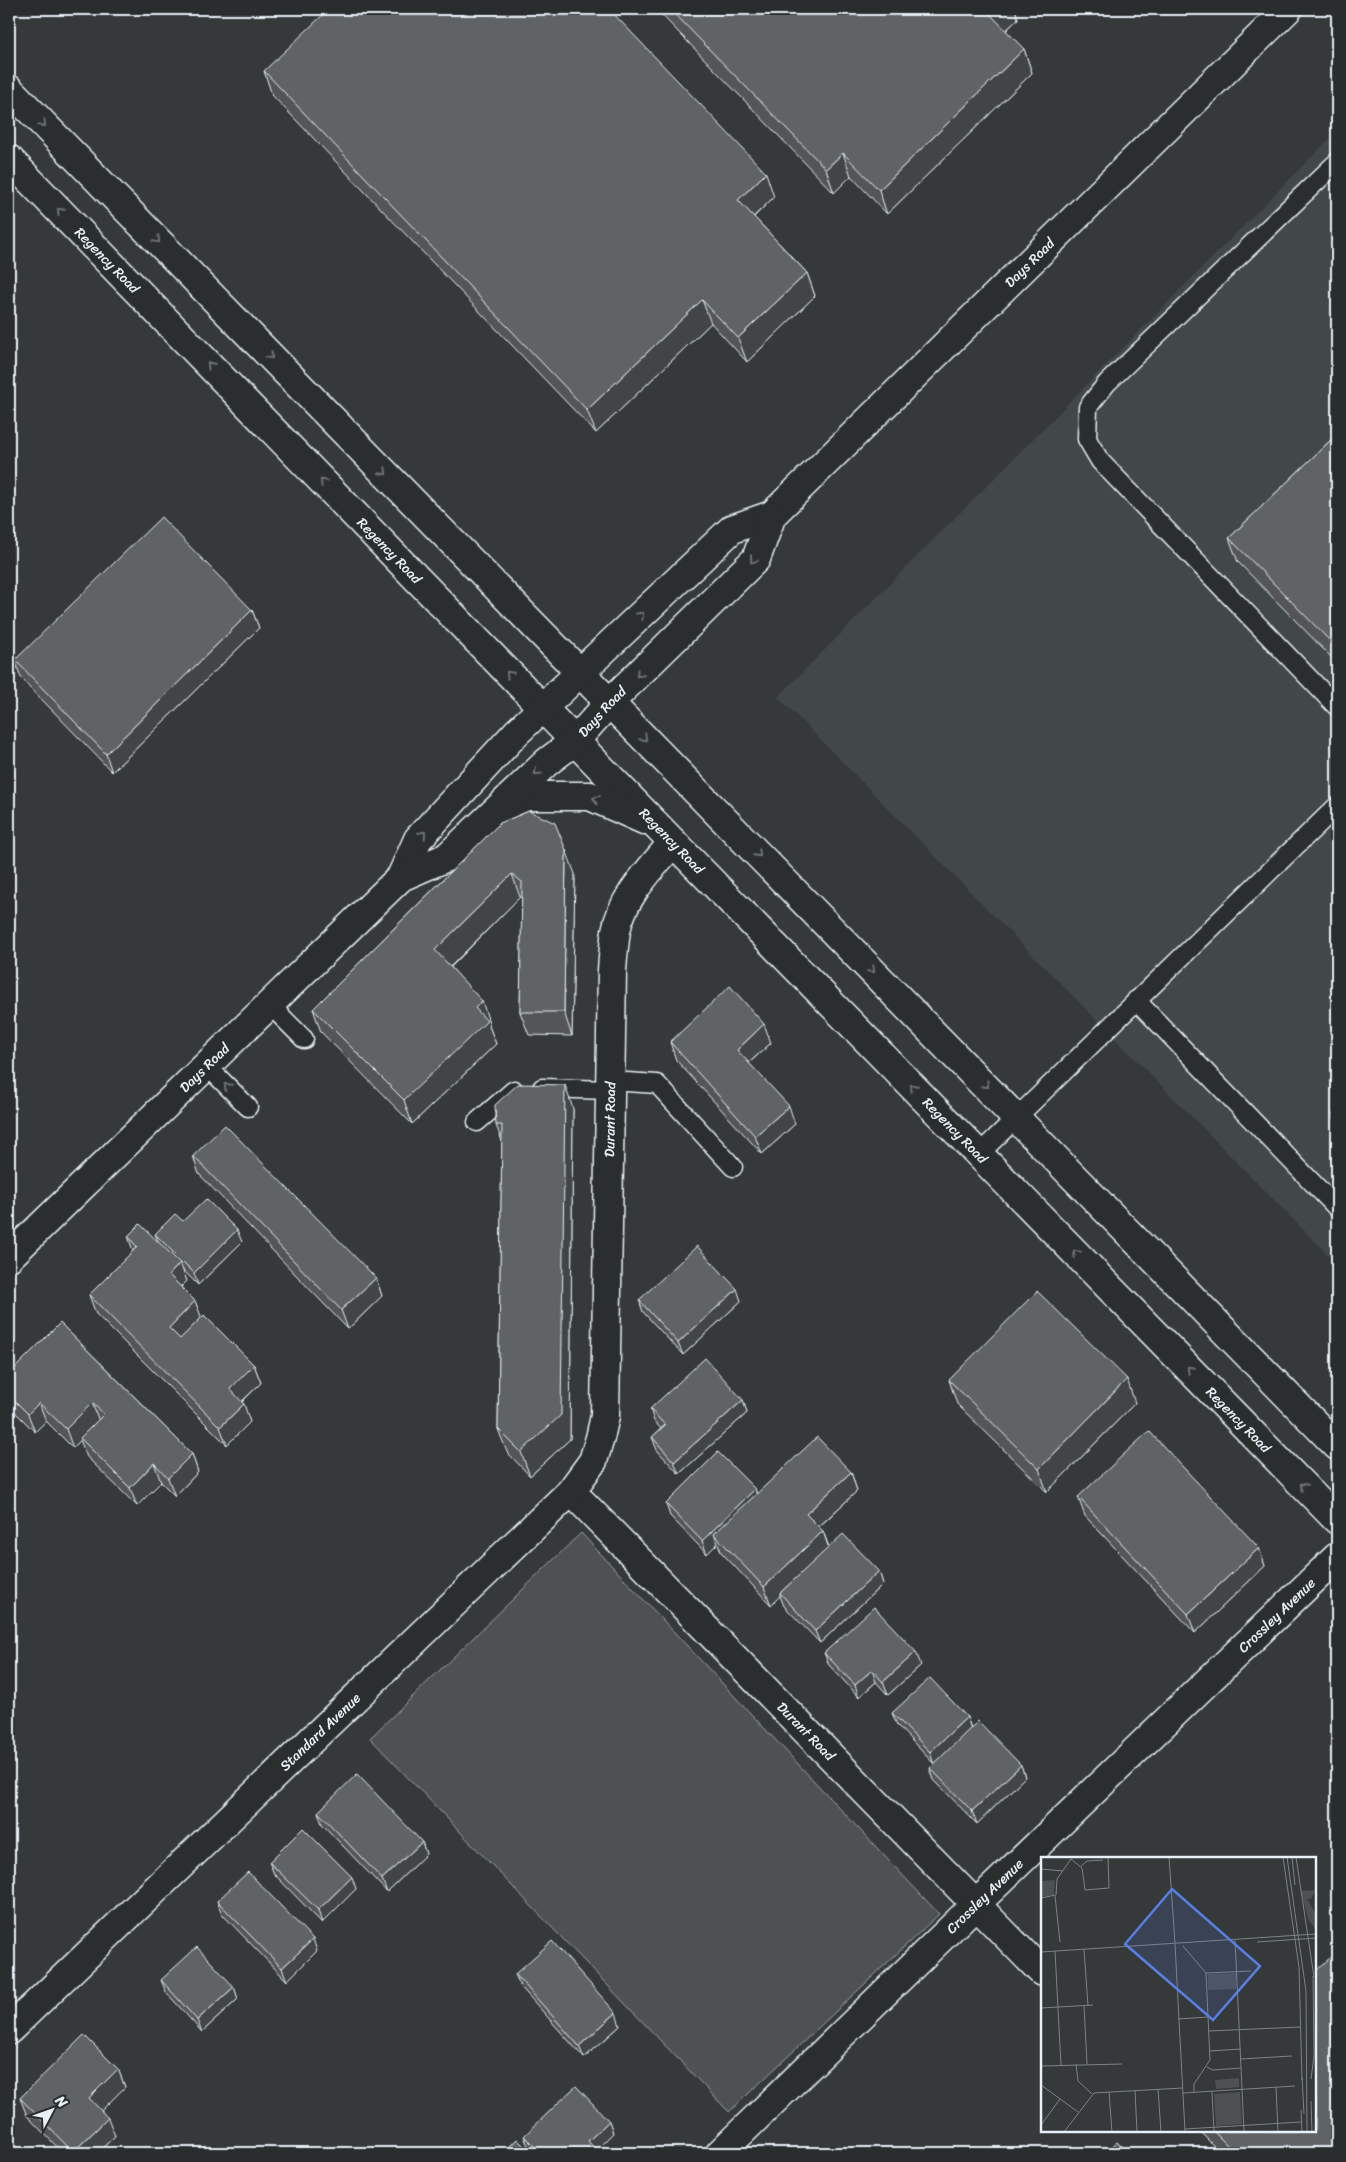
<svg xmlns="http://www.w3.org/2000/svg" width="1346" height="2162" font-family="Sriracha,sans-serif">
  <rect width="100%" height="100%" fill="#35393a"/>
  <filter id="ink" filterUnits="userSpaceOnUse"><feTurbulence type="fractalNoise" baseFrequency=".02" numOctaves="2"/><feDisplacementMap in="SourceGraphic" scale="10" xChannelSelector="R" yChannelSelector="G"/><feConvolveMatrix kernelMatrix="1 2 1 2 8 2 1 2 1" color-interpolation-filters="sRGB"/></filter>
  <g filter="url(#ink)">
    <path fill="#424647" d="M 1337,131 L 1337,1264 L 778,697 Z"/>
    <path fill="#4d5152" stroke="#9aa1a5" d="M 581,1533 L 939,1914 L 729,2112 L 370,1738 Z"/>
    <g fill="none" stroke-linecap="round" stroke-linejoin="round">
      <g stroke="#e8f1f8" stroke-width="21">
        <path id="lane" d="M 1337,162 L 1107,383 L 1088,407 L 1087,439 L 1100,461 L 1337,707
          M 1136,1000 L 1337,1208
          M 269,1004 L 304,1039
          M 206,1065 L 248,1107
          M 611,1081 L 657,1084 L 733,1167
          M 542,1088 L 610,1090
          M 477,1122 L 514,1090
          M 979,1154 L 1337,806"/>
      </g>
      <g stroke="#e8f1f8" stroke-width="31">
        <g id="street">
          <path id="s1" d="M 571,1491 L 1042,1972"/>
          <path id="s2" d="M 9,2030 L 571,1491 L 593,1461 L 600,1438 L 605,1416 L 612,970 C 613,957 614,944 616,931 C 622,897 652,868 673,842"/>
          <path id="s3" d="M 720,2153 L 976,1904 L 1337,1557"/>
        </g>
      </g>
      <g stroke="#e8f1f8" stroke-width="31">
        <g id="secondary">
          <path d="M 9,89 L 1337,1446"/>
          <path id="s4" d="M 9,159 L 673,842 L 1337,1520"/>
          <path d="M 504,806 L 527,796 L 590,796 L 644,820"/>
          <path id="s5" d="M 401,877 L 418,839 L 517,732 L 732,529 L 772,515 L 1288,9"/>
          <path id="s6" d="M 9,1257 L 401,877 L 447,857 L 547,762 L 575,741 L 609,703 L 756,559 L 772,515"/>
        </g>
      </g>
      <use href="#lane" stroke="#2a2d2e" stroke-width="18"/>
      <use href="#street" stroke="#2a2d2e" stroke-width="28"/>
      <use href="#secondary" stroke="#2a2d2e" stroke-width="28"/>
    </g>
    <path fill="#525557" stroke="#e8f1f8" d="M 656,9 L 1015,9 L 1018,19 L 1006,31 L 1024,49 L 1032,73 L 887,214 L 851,176 L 834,193 Z
      M 264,71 L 774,197 L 754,217 L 807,273 L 815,296 L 747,362 L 711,323 L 596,433 L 272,95 Z
      M 1337,434 L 1337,663 L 1238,562 L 1229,538 Z
      M 252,610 L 259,628 L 112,772 L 21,678 L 15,660 Z
      M 500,823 L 575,874 L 572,1036 L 529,1035 L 520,1012 L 522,898 L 520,897 L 451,967 L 490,1025 L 489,1026 L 496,1044 L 412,1124 L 321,1032 L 313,1009 Z
      M 670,1042 L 771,1043 L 749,1063 L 795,1124 L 762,1154 L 676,1060 Z
      M 573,1109 L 570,1439 L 530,1476 L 507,1452 L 498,1429 L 502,1141 L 496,1125 Z
      M 1337,1109 L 1337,1126 L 1333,1113 Z
      M 193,1156 L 376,1278 L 382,1296 L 348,1329 L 199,1174 Z
      M 183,1221 L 242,1242 L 198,1285 L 182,1269 L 187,1281 L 181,1287 L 195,1301 L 201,1318 L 254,1365 L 261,1383 L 242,1402 L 250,1422 L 227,1445 L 96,1314 L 89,1295 L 133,1251 L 128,1236 L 158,1241 L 155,1234 Z
      M 639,1300 L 741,1301 L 683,1355 L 643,1312 Z
      M 60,1323 L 192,1454 L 198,1472 L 175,1496 L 161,1482 L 137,1506 L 87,1457 L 80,1440 L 73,1448 L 46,1421 L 35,1432 L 9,1406 L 9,1369 L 11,1372 Z
      M 949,1380 L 1135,1403 L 1047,1492 L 957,1404 Z
      M 743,1400 L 747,1413 L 679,1474 L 657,1450 L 652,1437 L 661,1429 L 654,1421 L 650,1409 Z
      M 851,1472 L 857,1491 L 819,1527 L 823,1531 L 829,1547 L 879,1571 L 883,1584 L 820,1643 L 784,1606 L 780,1596 L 771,1605 L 721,1552 L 718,1543 L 707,1554 L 670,1516 L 666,1504 L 755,1489 L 757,1494 Z
      M 1078,1497 L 1259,1548 L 1265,1566 L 1195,1633 L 1085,1516 Z
      M 824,1653 L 921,1665 L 888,1695 L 876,1682 L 859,1697 L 829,1665 Z
      M 892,1713 L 967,1717 L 971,1728 L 1021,1765 L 1025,1777 L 977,1824 L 934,1780 L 930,1768 L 934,1764 L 897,1725 Z
      M 318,1812 L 422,1842 L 426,1854 L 387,1892 L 322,1824 Z
      M 269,1862 L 356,1889 L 322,1923 L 274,1874 Z
      M 217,1901 L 317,1951 L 287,1981 L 222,1914 Z
      M 515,1974 L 620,2026 L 584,2058 L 520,1986 Z
      M 161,1980 L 234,1987 L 238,1999 L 202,2032 L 166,1992 Z
      M 118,2069 L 125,2087 L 101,2110 L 115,2136 L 97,2153 L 63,2153 L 27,2116 L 20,2098 Z
      M 609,2121 L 613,2133 L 596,2150 L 599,2153 L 534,2153 L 529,2148 L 524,2136 Z
      M 1199,2131 L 1315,2131 L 1337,2153 L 1221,2153 Z"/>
    <path fill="#424547" stroke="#e8f1f8" d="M 996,9 L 1015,9 L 1018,19 L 998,38 L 990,14 Z
      M 1024,49 L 1032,73 L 887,214 L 879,190 Z
      M 843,153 L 851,176 L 834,193 L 826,169 Z
      M 766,173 L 774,197 L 746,224 L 738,200 Z
      M 807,273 L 815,296 L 747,362 L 738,338 Z
      M 702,300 L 711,323 L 596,433 L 587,410 Z
      M 252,610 L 259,628 L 112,772 L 106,754 Z
      M 566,850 L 575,874 L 572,1036 L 564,1012 Z
      M 512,874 L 520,897 L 444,973 L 435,950 Z
      M 482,1001 L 490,1025 L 489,1026 L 496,1044 L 412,1124 L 404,1100 L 475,1008 Z
      M 764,1024 L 771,1043 L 743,1068 L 737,1050 Z
      M 565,1085 L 573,1109 L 570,1439 L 530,1476 L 521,1452 Z
      M 789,1106 L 795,1124 L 762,1154 L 755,1136 Z
      M 237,1230 L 242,1242 L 198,1285 L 194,1273 Z
      M 180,1263 L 187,1281 L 175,1293 L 169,1275 Z
      M 376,1278 L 382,1296 L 348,1329 L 341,1310 Z
      M 737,1289 L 741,1301 L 683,1355 L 678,1343 Z
      M 195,1301 L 202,1319 L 175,1346 L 169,1328 Z
      M 254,1365 L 261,1383 L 236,1407 L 230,1389 Z
      M 1127,1379 L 1135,1403 L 1047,1492 L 1039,1469 Z
      M 743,1400 L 747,1413 L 679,1474 L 674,1462 Z
      M 39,1403 L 46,1421 L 35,1432 L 28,1414 Z
      M 92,1403 L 99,1421 L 73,1448 L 66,1429 Z
      M 244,1404 L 250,1422 L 227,1445 L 220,1427 Z
      M 192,1454 L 198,1472 L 175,1496 L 168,1478 Z
      M 154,1463 L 161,1482 L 137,1506 L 130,1488 Z
      M 851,1472 L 857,1491 L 813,1532 L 806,1514 Z
      M 755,1489 L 759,1502 L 714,1534 L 718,1543 L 707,1554 L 702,1541 Z
      M 823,1531 L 829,1549 L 780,1593 L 780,1596 L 771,1605 L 764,1587 Z
      M 1259,1548 L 1265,1566 L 1195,1633 L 1188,1614 Z
      M 879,1571 L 883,1584 L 820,1643 L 815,1631 Z
      M 916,1652 L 921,1665 L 888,1695 L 883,1682 Z
      M 872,1670 L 876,1682 L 859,1697 L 855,1685 Z
      M 967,1717 L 971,1729 L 934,1765 L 930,1752 Z
      M 1021,1765 L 1025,1777 L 977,1824 L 972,1811 Z
      M 422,1842 L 426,1854 L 387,1892 L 382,1879 Z
      M 352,1877 L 356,1889 L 322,1923 L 318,1910 Z
      M 313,1939 L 317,1951 L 287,1981 L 282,1968 Z
      M 234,1987 L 238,1999 L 202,2032 L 197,2020 Z
      M 616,2013 L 620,2026 L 584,2058 L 579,2046 Z
      M 118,2069 L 125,2087 L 96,2116 L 89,2098 Z
      M 108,2118 L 115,2136 L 97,2153 L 74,2153 L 73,2152 Z
      M 609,2121 L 613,2133 L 593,2153 L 588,2141 Z"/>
    <path fill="#5f6365" stroke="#e8f1f8" d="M 329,9 L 609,9 L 766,173 L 738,200 L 807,273 L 738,338 L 702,300 L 587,410 L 264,71 Z
      M 670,9 L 996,9 L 990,14 L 1024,49 L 879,190 L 843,153 L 826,169 Z
      M 1337,434 L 1337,648 L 1229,538 Z
      M 161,517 L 252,610 L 106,754 L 15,660 Z
      M 529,811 L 555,823 L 566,850 L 564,1012 L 520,1012 L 522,882 L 512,874 L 435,950 L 482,1001 L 475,1008 L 487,1021 L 404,1100 L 313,1009 L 500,823 Z
      M 730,986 L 764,1024 L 737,1050 L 789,1106 L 755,1136 L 670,1042 Z
      M 518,1084 L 565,1085 L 561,1415 L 521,1452 L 498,1429 L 502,1125 L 496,1125 L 495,1105 Z
      M 1337,1109 L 1337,1118 L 1333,1113 Z
      M 225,1125 L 376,1278 L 341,1310 L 193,1156 Z
      M 206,1199 L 237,1230 L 194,1273 L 155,1234 L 175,1214 L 183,1221 Z
      M 140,1224 L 180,1263 L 169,1275 L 195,1301 L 169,1328 L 180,1339 L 204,1315 L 254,1365 L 230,1389 L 244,1404 L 220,1427 L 89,1295 L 137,1247 L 128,1236 Z
      M 697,1246 L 737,1289 L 678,1343 L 639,1300 Z
      M 1037,1291 L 1127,1379 L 1039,1469 L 949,1380 Z
      M 60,1323 L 192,1454 L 168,1478 L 154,1463 L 130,1488 L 80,1438 L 104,1414 L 92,1403 L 66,1429 L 39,1403 L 28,1414 L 9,1395 L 9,1369 L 11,1372 Z
      M 705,1358 L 743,1400 L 674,1462 L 652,1437 L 665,1425 L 650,1409 Z
      M 1149,1431 L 1259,1548 L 1188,1614 L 1078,1497 Z
      M 817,1437 L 851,1472 L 806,1514 L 823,1531 L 764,1587 L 714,1534 Z
      M 718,1452 L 755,1489 L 702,1541 L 666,1504 Z
      M 843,1534 L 879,1571 L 815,1631 L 780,1593 Z
      M 874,1607 L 916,1652 L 883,1682 L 872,1670 L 855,1685 L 824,1653 Z
      M 930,1678 L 967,1717 L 930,1752 L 892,1713 Z
      M 978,1721 L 1021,1765 L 972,1811 L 930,1768 Z
      M 357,1774 L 422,1842 L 382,1879 L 318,1812 Z
      M 303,1828 L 352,1877 L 318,1910 L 269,1862 Z
      M 248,1872 L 313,1939 L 282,1968 L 217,1901 Z
      M 552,1941 L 616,2013 L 579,2046 L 515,1974 Z
      M 197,1947 L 234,1987 L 197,2020 L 161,1980 Z
      M 1337,1951 L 1337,2153 L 1235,2153 L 1213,2131 L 1315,2131 L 1315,1972 Z
      M 84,2035 L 118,2069 L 89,2098 L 108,2118 L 73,2152 L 20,2098 Z
      M 576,2086 L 609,2121 L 588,2141 L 599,2153 L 541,2153 L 524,2136 Z
      M 517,2139 L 531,2153 L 503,2153 Z
      M 1117,2142 L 1128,2153 L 1105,2153 Z"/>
    <defs><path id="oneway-chevron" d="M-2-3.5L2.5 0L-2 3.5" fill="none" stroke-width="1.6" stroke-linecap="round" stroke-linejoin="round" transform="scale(1.25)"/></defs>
    <g stroke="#6c7275">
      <use href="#oneway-chevron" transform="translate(43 124) rotate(46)"/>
      <use href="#oneway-chevron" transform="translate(60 211) rotate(-134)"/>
      <use href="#oneway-chevron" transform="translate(157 240) rotate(46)"/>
      <use href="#oneway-chevron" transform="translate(270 356) rotate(46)"/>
      <use href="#oneway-chevron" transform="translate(210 365) rotate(-134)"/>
      <use href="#oneway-chevron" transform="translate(384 472) rotate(46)"/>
      <use href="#oneway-chevron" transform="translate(323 482) rotate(-134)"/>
      <use href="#oneway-chevron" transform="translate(753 560) rotate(127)"/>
      <use href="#oneway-chevron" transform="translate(641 615) rotate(-44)"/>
      <use href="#oneway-chevron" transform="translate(509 674) rotate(-134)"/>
      <use href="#oneway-chevron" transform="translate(639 674) rotate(135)"/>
      <use href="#oneway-chevron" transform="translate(644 738) rotate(45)"/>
      <use href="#oneway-chevron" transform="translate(537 772) rotate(137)"/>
      <use href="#oneway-chevron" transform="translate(596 799) rotate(-159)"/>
      <use href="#oneway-chevron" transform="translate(423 834) rotate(-49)"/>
      <use href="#oneway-chevron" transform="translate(758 854) rotate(45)"/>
      <use href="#oneway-chevron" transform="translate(872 970) rotate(45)"/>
      <use href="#oneway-chevron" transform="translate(986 1085) rotate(45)"/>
      <use href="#oneway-chevron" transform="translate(227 1086) rotate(-135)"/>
      <use href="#oneway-chevron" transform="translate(913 1087) rotate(-134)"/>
      <use href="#oneway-chevron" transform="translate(1076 1253) rotate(-134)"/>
      <use href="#oneway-chevron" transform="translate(1190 1369) rotate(-134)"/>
      <use href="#oneway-chevron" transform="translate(1303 1486) rotate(-134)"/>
    </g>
  </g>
  <g text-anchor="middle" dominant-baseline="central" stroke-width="5" stroke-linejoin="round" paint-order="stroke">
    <g font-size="14" fill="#e8f1f8" stroke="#2a2d2e">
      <text stroke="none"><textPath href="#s4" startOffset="141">Regency Road</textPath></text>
      <text stroke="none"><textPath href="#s5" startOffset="886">Days Road</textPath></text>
      <text stroke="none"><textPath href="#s4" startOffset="546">Regency Road</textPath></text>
      <text stroke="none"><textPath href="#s6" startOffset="809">Days Road</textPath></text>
      <text stroke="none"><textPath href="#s4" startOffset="951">Regency Road</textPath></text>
      <text stroke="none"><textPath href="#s6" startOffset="272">Days Road</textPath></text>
      <text stroke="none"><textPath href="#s2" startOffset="1159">Durant Road</textPath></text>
      <text stroke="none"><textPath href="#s4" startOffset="1356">Regency Road</textPath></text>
      <text stroke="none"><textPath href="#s4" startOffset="1761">Regency Road</textPath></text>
      <text stroke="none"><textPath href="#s3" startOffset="774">Crossley Avenue</textPath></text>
      <text stroke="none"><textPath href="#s1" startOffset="336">Durant Road</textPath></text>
      <text stroke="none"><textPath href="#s2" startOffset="431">Standard Avenue</textPath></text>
      <text stroke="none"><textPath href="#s3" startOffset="369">Crossley Avenue</textPath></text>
    </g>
  </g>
  <g transform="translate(1041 1857)">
    <rect width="275" height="275" fill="#35393a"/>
    <path d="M 14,23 L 13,38 L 0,40 L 0,24 ZM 275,33 L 270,42 L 266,42 L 275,57 L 275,73 L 267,62 L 260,34 ZM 195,116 L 195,132 L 167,133 L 167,117 ZM 198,221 L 198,230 L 175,232 L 174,223 ZM 199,235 L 201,267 L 175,269 L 173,237 Z" fill="#4d5152"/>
    <path fill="none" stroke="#7d8386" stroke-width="1" d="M 128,0 L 134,86M 242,0 L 258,110 L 261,223M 246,0 L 265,134 L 266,275M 251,0 L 254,28M 255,0 L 273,120M 30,2 L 41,11 L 44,33 L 68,31 L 67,0M 40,9 L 46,4 L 62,3M 0,12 L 22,14M 14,39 L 19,85M 0,41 L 15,38 L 16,22 L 30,2M 194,83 L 203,275M 216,85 L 275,81M 134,87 L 144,275M 142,89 L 165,116 L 169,203 L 153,227 L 153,235M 43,92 L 47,149M 14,94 L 20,208M 0,95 L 275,77M 165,116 L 210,114M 43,149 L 46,207M 0,151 L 52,148M 137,162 L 167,160M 168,174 L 259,170M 169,194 L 200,192M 200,202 L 251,199M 35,207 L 37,224 L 51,237M 0,209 L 81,207M 166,210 L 172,213 L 200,211M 261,220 L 263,257M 270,222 L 273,199 L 272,119M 0,228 L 37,255M 235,230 L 237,275M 117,232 L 120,275M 94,233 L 96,275M 171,234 L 173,275M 68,235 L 71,275M 142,236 L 254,229M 270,244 L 271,275M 260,253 L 261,275M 0,268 L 19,242M 144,272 L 260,265M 23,275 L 53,236 L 141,231M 275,275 L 275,247"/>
    <path fill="#5a7fe2" fill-opacity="0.15" stroke="#5a7fe2" stroke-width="2.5" d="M 131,32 L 219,109 L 172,163 L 84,87 Z"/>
    <rect width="275" height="275" fill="none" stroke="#e8f1f8" stroke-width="2.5"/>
  </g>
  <rect width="1346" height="2162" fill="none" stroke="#2a2d2e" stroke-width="30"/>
  <rect x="15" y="15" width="1316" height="2132" fill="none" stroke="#e8f1f8" stroke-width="2" filter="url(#ink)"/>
  <g transform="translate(52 2110) rotate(49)" stroke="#2a2d2e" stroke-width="4" paint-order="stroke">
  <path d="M0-4L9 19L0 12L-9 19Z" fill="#e8f1f8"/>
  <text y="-8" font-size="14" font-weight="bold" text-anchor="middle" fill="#e8f1f8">N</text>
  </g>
</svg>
